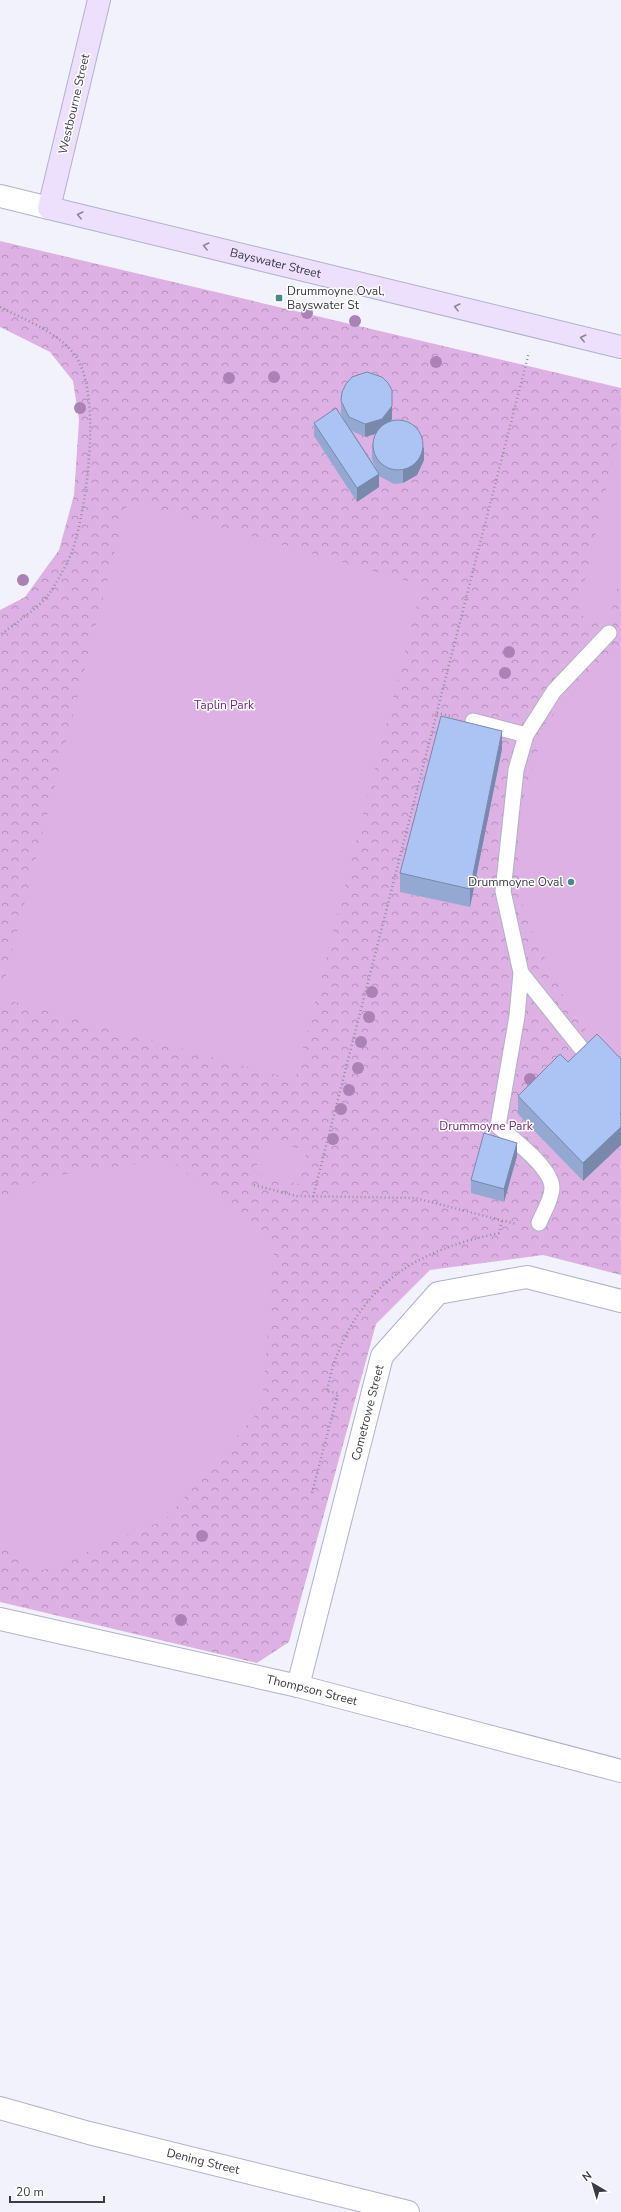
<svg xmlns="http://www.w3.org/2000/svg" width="621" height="2212" font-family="'Nunito Sans',sans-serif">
  <defs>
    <pattern id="park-crowns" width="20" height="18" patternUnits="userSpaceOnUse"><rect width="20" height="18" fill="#ddb1e3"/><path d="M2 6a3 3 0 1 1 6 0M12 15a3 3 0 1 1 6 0" fill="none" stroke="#b491ba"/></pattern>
  </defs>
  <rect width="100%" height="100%" fill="#f2f2fd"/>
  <path fill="url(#park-crowns)" d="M 0,241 L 621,388 L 621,1275 L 543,1255 L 430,1270 L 376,1324 L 289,1642 L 257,1663 L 0,1602 L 0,610 L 25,597 L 59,550 L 74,495 L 79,420 L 73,381 L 50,352 L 0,327 Z"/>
  <path fill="#ddb1e3" d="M 621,426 L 621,574 L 608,625 L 577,614 Z
    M 128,501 L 422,585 L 295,1080 L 0,998 Z
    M 621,647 L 621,1072 L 604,1055 L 567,1004 L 523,912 L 517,851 L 523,800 L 546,723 L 600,662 Z
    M 263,1140 L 307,1150 L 299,1184 L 255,1174 Z
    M 170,1159 L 274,1249 L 262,1407 L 165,1520 L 43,1570 L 0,1546 L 0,1200 L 45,1177 Z"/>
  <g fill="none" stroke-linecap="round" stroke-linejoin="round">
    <g stroke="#b0b2ca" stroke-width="17">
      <path id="lane" d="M 473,721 L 526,735
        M 521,973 L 581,1048
        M 539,1223 C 543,1213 552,1199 552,1188 C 552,1168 512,1138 498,1126 L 517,1016 L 521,973 L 503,891 L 516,770 L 526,735 L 554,691 L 609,633"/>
    </g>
    <g stroke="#b0b2ca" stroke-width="24">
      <g id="street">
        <path d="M 0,196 L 49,208"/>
        <path id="s1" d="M 0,1619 L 298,1686 L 621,1771"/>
        <path id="s2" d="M 298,1686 L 382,1356 L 438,1293 L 527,1277 L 621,1301"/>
        <path id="s3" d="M 0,2108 L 89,2133 L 408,2212"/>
      </g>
    </g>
    <g stroke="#b0b2ca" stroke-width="24">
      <g id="secondary">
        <path id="s4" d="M 99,0 L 49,208 L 621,347"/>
      </g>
    </g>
    <path stroke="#91919c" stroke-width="2.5" stroke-dasharray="1 3" stroke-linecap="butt" d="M 0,307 C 25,320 56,331 74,354 C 103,391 87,506 73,549 C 67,565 58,580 49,594 C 41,606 12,626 0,635
      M 437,713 L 451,716
      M 254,1185 L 297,1196 L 415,1198 L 516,1224
      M 313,1197 L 529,352
      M 312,1493 L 338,1393 L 327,1391 C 330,1379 332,1366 337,1355 C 368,1278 421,1250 499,1233 L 502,1221"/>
    <use href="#lane" stroke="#fff" stroke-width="15"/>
    <use href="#street" stroke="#fff" stroke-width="22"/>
    <use href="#secondary" stroke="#ece0fc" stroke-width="22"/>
  </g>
  <g fill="#ab82b6">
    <circle cx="307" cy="313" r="6"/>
    <circle cx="355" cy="321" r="6"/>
    <circle cx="436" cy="362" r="6"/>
    <circle cx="274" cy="377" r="6"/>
    <circle cx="229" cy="378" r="6"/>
    <circle cx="80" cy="408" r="6"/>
    <circle cx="23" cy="580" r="6"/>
    <circle cx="509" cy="652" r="6"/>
    <circle cx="505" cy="673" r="6"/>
    <circle cx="372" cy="992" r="6"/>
    <circle cx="369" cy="1017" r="6"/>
    <circle cx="361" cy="1042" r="6"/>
    <circle cx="358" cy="1068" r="6"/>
    <circle cx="530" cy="1079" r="6"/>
    <circle cx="349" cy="1090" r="6"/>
    <circle cx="341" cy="1109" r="6"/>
    <circle cx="333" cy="1139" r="6"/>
    <circle cx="202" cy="1536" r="6"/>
    <circle cx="181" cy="1620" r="6"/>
  </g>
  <path fill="#94a9d2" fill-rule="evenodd" d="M 341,401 L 392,419 L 391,421 L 424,460 L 417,475 L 403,483 L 394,484 L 379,476 L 379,487 L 357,502 L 314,436 L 314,423 L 344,419 L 341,414 ZM 352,431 L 365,437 L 375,434 L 372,446 L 372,459 L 376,468 Z
    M 502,749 L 470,907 L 400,892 L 400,873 Z
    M 597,1034 L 583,1181 L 518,1114 L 518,1096 L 568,1062 Z
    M 517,1156 L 504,1202 L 471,1193 L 471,1180 Z"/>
  <path fill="#7889ab" d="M 392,390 L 392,419 L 382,432 L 365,437 L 365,424 Z
    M 424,447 L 424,460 L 417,475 L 403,483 L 403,470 Z
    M 379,474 L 379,487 L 357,502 L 357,488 Z
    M 502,731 L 502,749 L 470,907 L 470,889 Z
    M 621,1113 L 621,1145 L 583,1181 L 583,1163 Z
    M 517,1143 L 517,1156 L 504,1202 L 504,1189 Z"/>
  <path fill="#acc4f4" stroke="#7889ab" d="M 367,372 L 382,377 L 388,383 L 392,390 L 392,406 L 382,419 L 365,424 L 349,417 L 341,401 L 342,392 L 346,384 L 352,377 Z
    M 336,408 L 379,474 L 357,488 L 314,423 Z
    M373 445a25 25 0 1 1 50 0a25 25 0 1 1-50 0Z
    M 441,716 L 502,731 L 470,889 L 400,873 Z
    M 597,1034 L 621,1059 L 621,1113 L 620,1114 L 621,1115 L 621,1127 L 583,1163 L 518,1096 L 560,1054 L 568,1062 Z
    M 484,1133 L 517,1143 L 504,1189 L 471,1180 Z"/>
  <defs><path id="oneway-chevron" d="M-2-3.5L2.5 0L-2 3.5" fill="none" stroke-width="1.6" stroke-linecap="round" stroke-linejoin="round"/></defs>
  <g stroke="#8a8597">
    <use href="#oneway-chevron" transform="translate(80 215) rotate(-166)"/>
    <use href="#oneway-chevron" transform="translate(206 246) rotate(-166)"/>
    <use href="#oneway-chevron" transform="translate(457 307) rotate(-166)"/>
    <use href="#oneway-chevron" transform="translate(583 338) rotate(-167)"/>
  </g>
  <g fill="#458c86" stroke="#fff" stroke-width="1.5">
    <rect x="275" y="294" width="8" height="8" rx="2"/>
    <circle cx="571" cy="882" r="4"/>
  </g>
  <g text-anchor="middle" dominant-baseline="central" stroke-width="3" stroke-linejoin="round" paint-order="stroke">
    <g font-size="12" fill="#3a3a44" stroke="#fff">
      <text transform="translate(74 104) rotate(-77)">Westbourne Street</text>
      <text stroke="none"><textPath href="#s4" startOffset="447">Bayswater Street</textPath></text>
      <text stroke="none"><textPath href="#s2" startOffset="282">Cometrowe Street</textPath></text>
      <text stroke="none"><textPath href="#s1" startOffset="320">Thompson Street</textPath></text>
      <text stroke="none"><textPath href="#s3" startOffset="210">Dening Street</textPath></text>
    </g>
    <g font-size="12" fill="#3a3a44" stroke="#fff" text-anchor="start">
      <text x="287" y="291">Drummoyne Oval,<tspan x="287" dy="14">Bayswater St</tspan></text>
      <text x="563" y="882" text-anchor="end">Drummoyne Oval</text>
    </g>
    <g font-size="12" fill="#71267c" stroke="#fff">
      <text x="224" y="705">Taplin Park</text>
      <text x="486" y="1126">Drummoyne Park</text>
    </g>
  </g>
  <g transform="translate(593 2184) rotate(322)" stroke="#ffffff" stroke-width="3" paint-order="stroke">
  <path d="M0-3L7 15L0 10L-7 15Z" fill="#3a3a44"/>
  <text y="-6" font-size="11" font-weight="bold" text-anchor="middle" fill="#3a3a44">N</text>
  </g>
  <path d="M10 2196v6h94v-6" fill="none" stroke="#3a3a44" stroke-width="2"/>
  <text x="16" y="2196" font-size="12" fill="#3a3a44" stroke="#ffffff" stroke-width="3" paint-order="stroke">20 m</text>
</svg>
